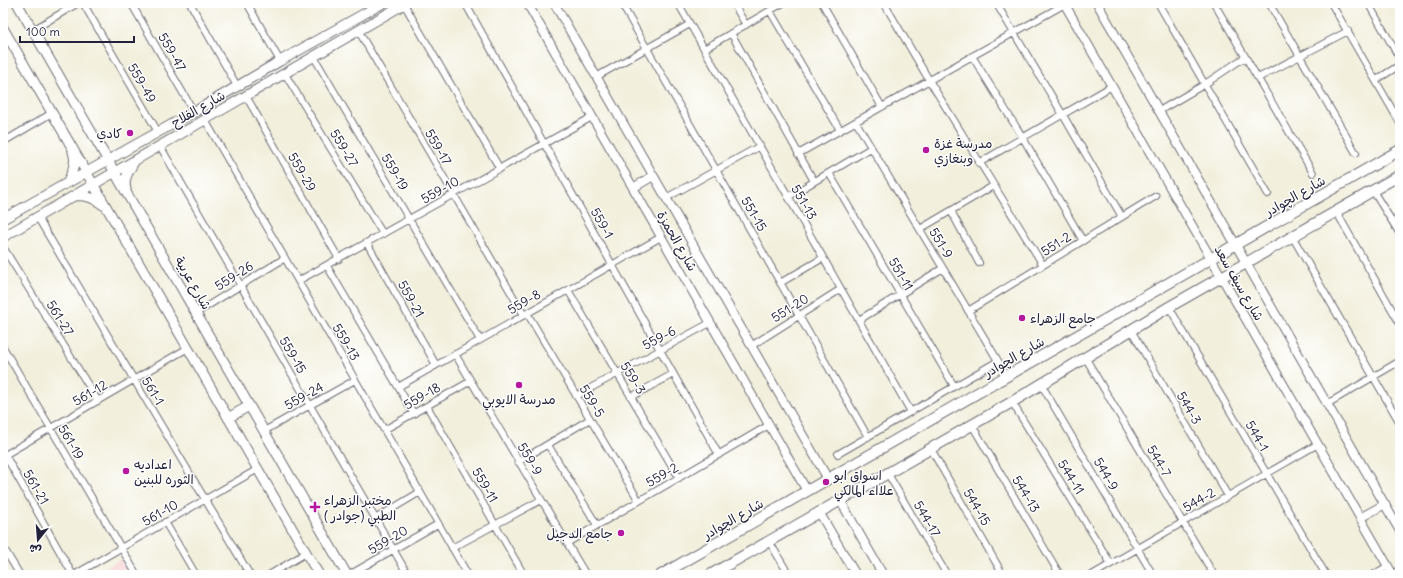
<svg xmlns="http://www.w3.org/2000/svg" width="1403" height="578" font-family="Delius,'Playpen Sans Arabic',sans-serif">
  <rect width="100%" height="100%" fill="#fff"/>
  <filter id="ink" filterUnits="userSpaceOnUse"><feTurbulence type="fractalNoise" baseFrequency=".025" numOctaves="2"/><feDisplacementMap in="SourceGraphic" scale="8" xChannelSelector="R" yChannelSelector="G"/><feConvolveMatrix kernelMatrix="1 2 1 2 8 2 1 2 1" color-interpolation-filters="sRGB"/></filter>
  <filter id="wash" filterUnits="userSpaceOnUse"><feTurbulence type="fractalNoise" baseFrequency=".012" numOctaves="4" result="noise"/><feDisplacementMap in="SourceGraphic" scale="16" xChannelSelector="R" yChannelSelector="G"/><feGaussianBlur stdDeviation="0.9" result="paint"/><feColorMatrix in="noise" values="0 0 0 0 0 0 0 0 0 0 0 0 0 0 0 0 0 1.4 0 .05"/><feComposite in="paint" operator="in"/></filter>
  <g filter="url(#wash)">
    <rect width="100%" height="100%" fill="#f2efdc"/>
    <path fill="#f7cfd4" d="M 121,559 L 131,575 L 95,575 Z"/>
  </g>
  <g filter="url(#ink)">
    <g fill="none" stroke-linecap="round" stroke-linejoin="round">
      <g stroke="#6b6a73" stroke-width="8">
        <path id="minor" d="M 83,3 L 158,132
          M 131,3 L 194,112
          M 190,3 L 237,86
          M 247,3 L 280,61
          M 465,3 L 719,455
          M 621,3 L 868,437
          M 678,3 L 911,412
          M 733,3 L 746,25
          M 822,3 L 882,107
          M 884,3 L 929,80 L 1043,265
          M 996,3 L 1063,115 L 1122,217
          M 1158,3 L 1268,194
          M 1214,3 L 1313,173
          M 1269,3 L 1356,153
          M 1331,3 L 1400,123
          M 1368,3 L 1400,59
          M 404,4 L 500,169
          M 770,11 L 840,130
          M 33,30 L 78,3
          M 358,30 L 524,315
          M 731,33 L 814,181
          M 704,49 L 783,3
          M 972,56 L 1023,138 L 1083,241
          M 314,57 L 480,340
          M 285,74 L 383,234
          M 596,77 L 690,24
          M 1258,78 L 1348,31
          M 1376,80 L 1400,65
          M 246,96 L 339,259
          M 1159,111 L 1205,84 L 1245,57
          M 205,120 L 468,575
          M 856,122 L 1007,376
          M 3,142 L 52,113
          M 160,146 L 408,575
          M 798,154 L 1065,4
          M 979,163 L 1112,86
          M 829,173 L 954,386
          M 1373,191 L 1400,234
          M 788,197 L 871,148
          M 666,198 L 760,146
          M 951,211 L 979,263
          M 1336,211 L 1400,324
          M 38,218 L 250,575
          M 920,229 L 993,186
          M 1292,236 L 1400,423
          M 367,243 L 436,365
          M 3,247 L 98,401
          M 327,266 L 414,414
          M 298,281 L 592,117
          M 780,283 L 823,258
          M 568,290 L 679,478
          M 1169,307 L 1326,575
          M 968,311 L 1156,196
          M 196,313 L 285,258
          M 527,313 L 639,501
          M 859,320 L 943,268
          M 1131,330 L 1228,496
          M 751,346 L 841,289
          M 3,347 L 137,575
          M 455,354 L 586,575
          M 1085,357 L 1214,575
          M 1041,384 L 1153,575
          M 398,387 L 661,237
          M 576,396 L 710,323
          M 631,397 L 673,374
          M 1012,402 L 1111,564
          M 1327,404 L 1400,361
          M 427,406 L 524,575
          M 972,425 L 1060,575
          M 384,430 L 471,381
          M 264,431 L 355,380
          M 548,445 L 597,525
          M 931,449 L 1003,575
          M 4,453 L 73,575
          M 838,454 L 998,361
          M 3,456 L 188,348
          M 518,462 L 590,419
          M 888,474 L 947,575
          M 375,519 L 420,492
          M 165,522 L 196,575
          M 769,541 L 789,575
          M 567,543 L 769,425
          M 3,547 L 20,575
          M 452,548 L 541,500
          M 74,575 L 258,469
          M 269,575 L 306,553
          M 349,575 L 438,524
          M 1092,575 L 1318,444
          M 1373,575 L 1388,566"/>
      </g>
      <g stroke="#6b6a73" stroke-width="10">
        <path id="tertiary" d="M 527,3 L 807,491
          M 554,3 L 828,479
          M 1064,3 L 1393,575
          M 1097,3 L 1400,531
          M 633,188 L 653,176
          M 840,500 L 883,575
          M 819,512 L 856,575
          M 1360,518 L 1385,504"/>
      </g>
      <g stroke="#6b6a73" stroke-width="11">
        <path id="secondary" d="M 17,3 L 347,575
          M 3,28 L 319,575
          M 68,182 C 72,172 77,162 73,152
          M 126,189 C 123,179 129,171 134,162
          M 75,196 C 87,195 94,198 103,205
          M 3,219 L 194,112 L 280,61 L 383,3
          M 3,237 L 406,3
          M 228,418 L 249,406"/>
      </g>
      <g stroke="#6b6a73" stroke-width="12">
        <path id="primary" d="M 661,575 L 1400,150
          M 710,575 L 1012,402 L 1169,307 L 1400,175"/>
      </g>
      <use href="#minor" stroke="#fff" stroke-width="6"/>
      <use href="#tertiary" stroke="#fff" stroke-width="8"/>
      <use href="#secondary" stroke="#fff" stroke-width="9"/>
      <use href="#primary" stroke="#fff" stroke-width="10"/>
    </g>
  </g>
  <g fill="#b5179e" stroke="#fff" stroke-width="1.5">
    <circle cx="130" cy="133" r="4"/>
    <circle cx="926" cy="150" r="4"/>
    <circle cx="1022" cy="318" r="4"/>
    <circle cx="519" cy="385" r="4"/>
    <circle cx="126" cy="471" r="4"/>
    <circle cx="826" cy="482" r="4"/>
    <path d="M313 501h4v4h4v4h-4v4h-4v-4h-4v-4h4z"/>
    <circle cx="621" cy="533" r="4"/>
  </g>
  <g text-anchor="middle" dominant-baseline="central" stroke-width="3" stroke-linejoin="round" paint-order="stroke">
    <g font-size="13" fill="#22223b" stroke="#fff">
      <text transform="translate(172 52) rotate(60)">559-47</text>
      <text transform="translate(142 83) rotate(60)">559-49</text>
      <text transform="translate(198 109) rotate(-30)">شارع الفلاح</text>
      <text transform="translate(438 147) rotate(60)">559-17</text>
      <text transform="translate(344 148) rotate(59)">559-27</text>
      <text transform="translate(302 172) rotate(60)">559-29</text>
      <text transform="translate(395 172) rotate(60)">559-19</text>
      <text transform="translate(440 190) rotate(-29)">559-10</text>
      <text transform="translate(1295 196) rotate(-30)">شارع الچوادر</text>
      <text transform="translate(804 202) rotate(60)">551-13</text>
      <text transform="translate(754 214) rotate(60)">551-15</text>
      <text transform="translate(602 223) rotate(61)">559-1</text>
      <text transform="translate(677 241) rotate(60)">شارع الحمزة</text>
      <text transform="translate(941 243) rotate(59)">551-9</text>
      <text transform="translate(1056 244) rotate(-32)">551-2</text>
      <text transform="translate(901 274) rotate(60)">551-11</text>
      <text transform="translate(234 276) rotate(-32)">559-26</text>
      <text transform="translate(193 283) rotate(60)">شارع عربية</text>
      <text transform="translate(1239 283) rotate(60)">شارع سيف سعد</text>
      <text transform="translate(411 299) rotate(61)">559-21</text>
      <text transform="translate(524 302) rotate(-30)">559-8</text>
      <text transform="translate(790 308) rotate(-32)">551-20</text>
      <text transform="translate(60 318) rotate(58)">561-27</text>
      <text transform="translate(659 338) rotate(-28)">559-6</text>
      <text transform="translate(346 342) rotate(60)">559-13</text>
      <text transform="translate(293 355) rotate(60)">559-15</text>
      <text transform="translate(1014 357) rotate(-30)">شارع الچوادر</text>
      <text transform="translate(633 378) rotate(59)">559-3</text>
      <text transform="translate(153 391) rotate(59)">561-1</text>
      <text transform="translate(90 393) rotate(-30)">561-12</text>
      <text transform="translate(304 396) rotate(-29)">559-24</text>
      <text transform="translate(422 396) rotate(-30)">559-18</text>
      <text transform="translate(592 401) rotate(59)">559-5</text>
      <text transform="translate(1189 408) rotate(60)">544-3</text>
      <text transform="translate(1257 436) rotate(60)">544-1</text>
      <text transform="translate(71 442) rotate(60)">561-19</text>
      <text transform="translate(530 459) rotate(59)">559-9</text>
      <text transform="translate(1159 461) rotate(59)">544-7</text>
      <text transform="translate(1106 474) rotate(60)">544-9</text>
      <text transform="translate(662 475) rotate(-30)">559-2</text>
      <text transform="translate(1071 477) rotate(58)">544-11</text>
      <text transform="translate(485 485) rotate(60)">559-11</text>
      <text transform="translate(36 487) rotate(60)">561-21</text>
      <text transform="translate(1026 494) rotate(59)">544-13</text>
      <text transform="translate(1199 500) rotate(-30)">544-2</text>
      <text transform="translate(977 507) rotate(60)">544-15</text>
      <text transform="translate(160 513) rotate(-30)">561-10</text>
      <text transform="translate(733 519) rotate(-30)">شارع الچوادر</text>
      <text transform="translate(927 519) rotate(60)">544-17</text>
      <text transform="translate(388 540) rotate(-30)">559-20</text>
    </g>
    <g font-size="13" fill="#22223b" stroke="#fff" text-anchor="start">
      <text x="122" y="133" text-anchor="end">كادي</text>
      <text x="934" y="143">مدرسة غزة<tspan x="934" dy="15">وبنغازي</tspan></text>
      <text x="1030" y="318">جامع الزهراء</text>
      <text x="519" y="399" text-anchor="middle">مدرسة الايوبي</text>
      <text x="134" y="464">اعداديه<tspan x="134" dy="15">الثوره للبنين</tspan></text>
      <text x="834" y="475">اسواق ابو<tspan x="834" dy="15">علااء المالكي</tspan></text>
      <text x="324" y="500">مختبر الزهراء<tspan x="324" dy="15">الطبي (جوادر )</tspan></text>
      <text x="613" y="533" text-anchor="end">جامع الدجيل</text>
    </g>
  </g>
  <rect width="1403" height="578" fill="none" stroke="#fff" stroke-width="16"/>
  <g transform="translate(38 540) rotate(197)" stroke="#ffffff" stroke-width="3" paint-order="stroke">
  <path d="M0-3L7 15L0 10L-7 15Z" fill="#22223b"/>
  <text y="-6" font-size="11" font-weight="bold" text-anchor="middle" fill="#22223b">ش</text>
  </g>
  <path d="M20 36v6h114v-6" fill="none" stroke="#22223b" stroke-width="2"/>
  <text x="26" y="36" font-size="12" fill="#22223b" stroke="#ffffff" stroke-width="3" paint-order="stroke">100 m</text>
</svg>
